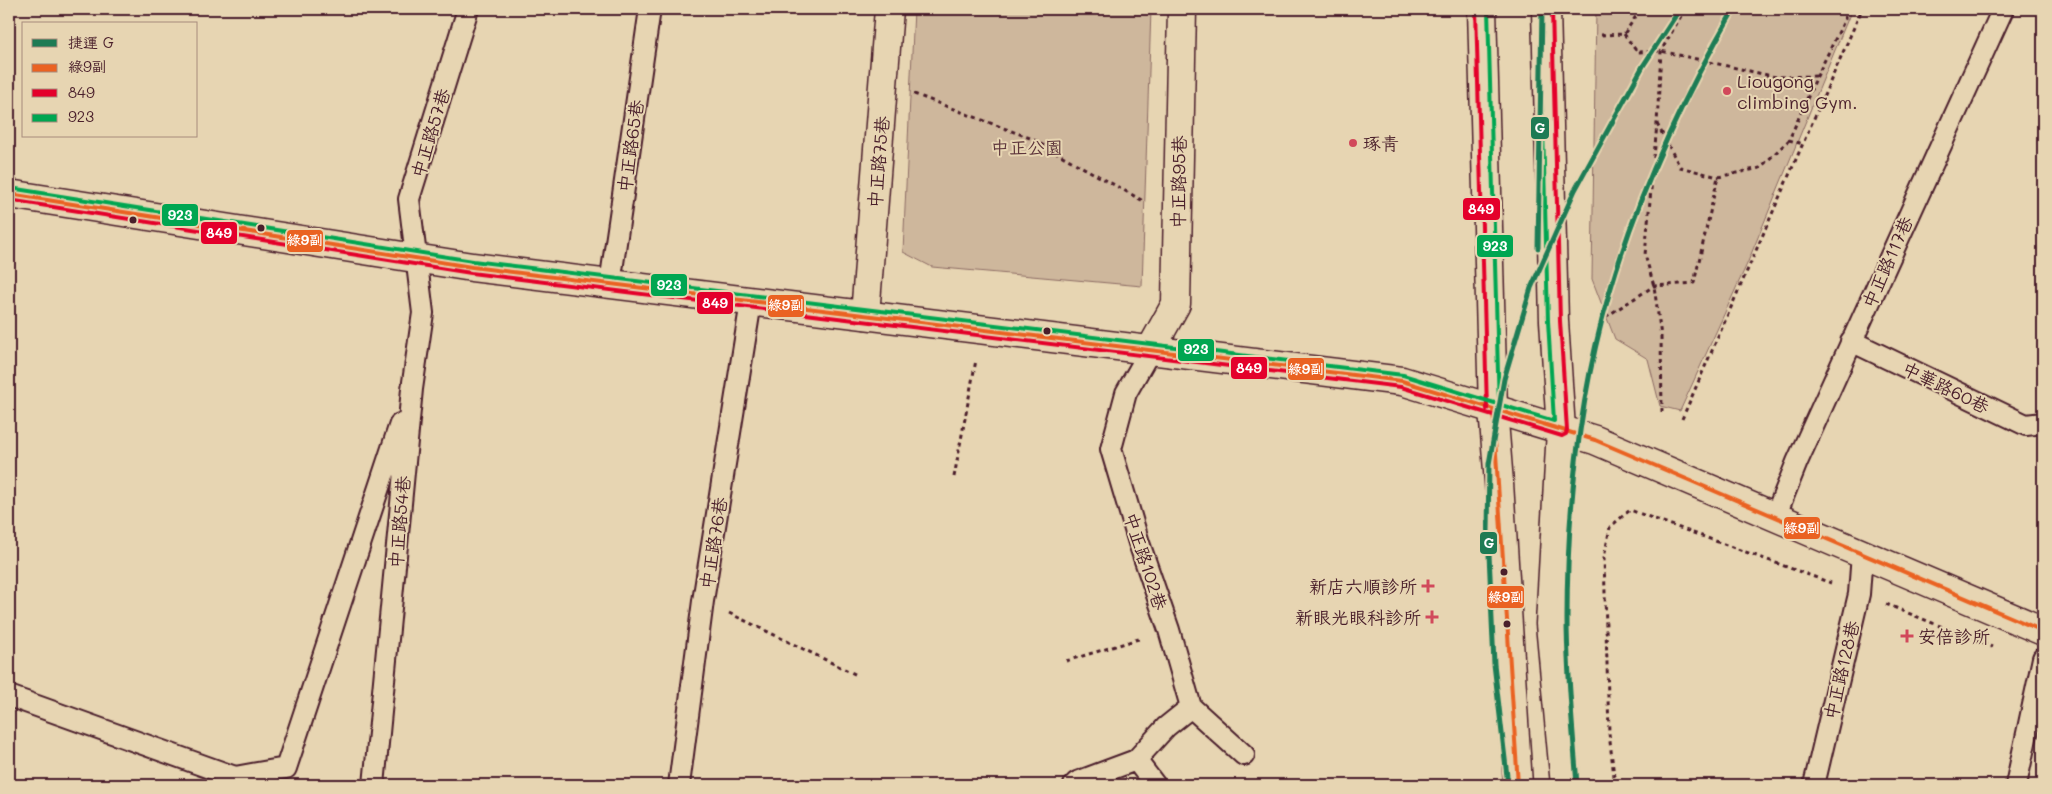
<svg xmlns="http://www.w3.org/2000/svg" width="2052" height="794" font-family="Mali,'LXGW WenKai TC',sans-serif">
  <rect width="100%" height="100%" fill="#e7d5b2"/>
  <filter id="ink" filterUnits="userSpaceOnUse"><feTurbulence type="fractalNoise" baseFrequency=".02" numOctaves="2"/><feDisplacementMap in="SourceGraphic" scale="10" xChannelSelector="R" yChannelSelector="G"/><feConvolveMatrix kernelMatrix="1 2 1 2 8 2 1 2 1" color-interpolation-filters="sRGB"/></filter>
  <g filter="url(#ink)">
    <path fill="#ceb79c" stroke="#8c6b64" d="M 914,9 L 1151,9 L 1142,286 L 932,267 L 903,252 Z
      M 1596,9 L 1852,9 L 1747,264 L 1680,411 L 1660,406 L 1648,359 L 1615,339 L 1592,279 Z"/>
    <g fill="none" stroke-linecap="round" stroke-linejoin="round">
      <g stroke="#4a1f2b" stroke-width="24">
        <path id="lane" d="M 610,284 L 650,9
          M 1851,341 L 2026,425 L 2043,423
          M 1151,349 L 1126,393 L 1111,449 L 1139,543 L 1169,630 L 1191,707 L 1244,755
          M 1775,517 L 1797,462 L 2003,9
          M 9,696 L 235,777 L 286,768 L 400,424
          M 1136,760 L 1155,785
          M 374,785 L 412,389 L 423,313 L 409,199 L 468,9
          M 679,785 L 703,601 L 751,302
          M 1074,785 L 1077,782 L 1136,760 L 1166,727 L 1191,707
          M 1814,785 L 1859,594 L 1862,554
          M 2016,785 L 2043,658"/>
      </g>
      <g stroke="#4a1f2b" stroke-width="31">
        <path id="street" d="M 865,315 L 889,9
          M 1151,349 L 1176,304 L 1182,9"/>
      </g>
      <g stroke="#4a1f2b" stroke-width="31">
        <path id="secondary" d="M 9,194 L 472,267 L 1402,381 L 1595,440 L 2043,631"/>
      </g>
      <g stroke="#4a1f2b" stroke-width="31">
        <path id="primary" d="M 1482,9 L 1493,409 L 1499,483 L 1518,785
          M 1546,9 L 1554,321 L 1561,430 L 1550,624 L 1565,785"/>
      </g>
      <path stroke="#4a1f2b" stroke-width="3" stroke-dasharray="4 4" stroke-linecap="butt" d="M 1624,34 L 1637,52 L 1661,51 L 1776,77 L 1817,76
        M 1601,35 L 1624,34 L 1641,9
        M 914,94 L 1030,138 L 1145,202
        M 1657,124 L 1680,167 L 1718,177 L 1760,168 L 1789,140 L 1817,76 L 1845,19 L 1845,9
        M 1789,140 L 1803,144
        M 1599,321 L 1654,286 L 1694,283 L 1718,177
        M 1662,412 L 1661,336 L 1654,286 L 1645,255 L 1657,124 L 1661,51 L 1685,9
        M 1682,419 L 1862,9
        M 954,477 L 976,360
        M 1886,604 L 1992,647
        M 729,613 L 857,675
        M 1066,661 L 1142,638
        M 1615,785 L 1609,733 L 1604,558 L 1610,527 L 1630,510 L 1831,583"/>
      <use href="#lane" stroke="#e7d5b2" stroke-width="20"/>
      <use href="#street" stroke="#e7d5b2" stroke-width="28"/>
      <use href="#secondary" stroke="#e7d5b2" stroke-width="28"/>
      <use href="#primary" stroke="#e7d5b2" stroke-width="28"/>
      <g stroke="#e7d5b2" stroke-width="8">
        <path id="bus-1" d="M 9,194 L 472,267 L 1402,381 L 1595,440 L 2043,631
          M 1493,409 L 1518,785"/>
      </g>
      <g stroke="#e7d5b2" stroke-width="8">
        <path id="bus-2" d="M 1476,9 L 1487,409
          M 9,200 L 471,273 L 1401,387 L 1562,436 L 1566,434 L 1567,430 L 1560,321 L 1552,9"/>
      </g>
      <g stroke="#e7d5b2" stroke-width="8">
        <path id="bus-3" d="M 1488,9 L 1499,409
          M 10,188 L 473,261 L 1403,375 L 1554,421 L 1548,321 L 1540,9"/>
      </g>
      <use href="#bus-1" stroke="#ea6222" stroke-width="4"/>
      <use href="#bus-2" stroke="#e4002b" stroke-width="4"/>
      <use href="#bus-3" stroke="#00a651" stroke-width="4"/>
      <g stroke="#e7d5b2" stroke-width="9">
        <path id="metro-1" d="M 1538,248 L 1542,9
          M 1508,785 L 1494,664 L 1488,532 L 1489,464 L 1504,379 L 1531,288 L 1575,190 L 1643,66 L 1680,9
          M 1577,785 C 1573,730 1567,674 1567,619 C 1567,510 1579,399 1609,294 C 1638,194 1682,99 1734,9"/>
      </g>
      <use href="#metro-1" stroke="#1e7b54" stroke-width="5"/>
    </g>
  </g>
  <g fill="#d1495b" stroke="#e7d5b2" stroke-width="2">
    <circle cx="1727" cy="91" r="5"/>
    <circle cx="1353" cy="143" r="5"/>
    <path d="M1425.5 578.5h5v5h5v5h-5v5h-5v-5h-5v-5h5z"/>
    <path d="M1429.5 609.5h5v5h5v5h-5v5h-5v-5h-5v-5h5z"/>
    <path d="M1904.5 628.5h5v5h5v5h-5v5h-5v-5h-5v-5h5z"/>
  </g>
  <g fill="#4a1f2b" stroke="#e7d5b2" stroke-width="2">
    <circle cx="133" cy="220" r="4.5"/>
    <circle cx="261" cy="228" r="4.5"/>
    <circle cx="1047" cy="331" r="4.5"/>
    <circle cx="1504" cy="572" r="4.5"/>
    <circle cx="1507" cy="624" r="4.5"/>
  </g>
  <g text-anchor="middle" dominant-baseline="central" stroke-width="4" stroke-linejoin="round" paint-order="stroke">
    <g font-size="18" fill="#4a1f2b" stroke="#e7d5b2" text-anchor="start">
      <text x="1737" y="81">Liougong<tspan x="1737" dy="21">climbing Gym.</tspan></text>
      <text x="1363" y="143">琢青</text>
      <text x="1417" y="586" text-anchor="end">新店六順診所</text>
      <text x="1421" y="617" text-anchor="end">新眼光眼科診所</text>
      <text x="1918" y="636">安倍診所</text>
    </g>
    <g font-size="18" fill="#4a1f2b" stroke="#e7d5b2">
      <text transform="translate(430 133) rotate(-73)">中正路57巷</text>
      <text transform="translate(630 146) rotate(-82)">中正路65巷</text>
      <text transform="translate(878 162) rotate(-85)">中正路75巷</text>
      <text transform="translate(1178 182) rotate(-89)">中正路95巷</text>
      <text transform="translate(1887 262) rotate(-66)">中正路117巷</text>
      <text transform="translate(1946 387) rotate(26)">中華路60巷</text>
      <text transform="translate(399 522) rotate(-85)">中正路54巷</text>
      <text transform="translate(713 543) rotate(-81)">中正路76巷</text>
      <text transform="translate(1146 561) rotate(72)">中正路102巷</text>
      <text transform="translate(1841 670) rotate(-77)">中正路128巷</text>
    </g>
    <g font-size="18" fill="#5e363c" stroke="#e7d5b2">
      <text x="1027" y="147">中正公園</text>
    </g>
  </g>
  <g stroke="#e7d5b2" stroke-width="2">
    <rect x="1530" y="116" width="20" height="24" rx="5" fill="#1e7b54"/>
    <rect x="1462" y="197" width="39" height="24" rx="5" fill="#e4002b"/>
    <rect x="161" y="203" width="38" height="24" rx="5" fill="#00a651"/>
    <rect x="200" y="221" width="38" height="24" rx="5" fill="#e4002b"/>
    <rect x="286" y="229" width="38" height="24" rx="5" fill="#ea6222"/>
    <rect x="1476" y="234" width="38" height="24" rx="5" fill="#00a651"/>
    <rect x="650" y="273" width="38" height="24" rx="5" fill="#00a651"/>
    <rect x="696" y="291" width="38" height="24" rx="5" fill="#e4002b"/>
    <rect x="767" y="294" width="38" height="24" rx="5" fill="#ea6222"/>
    <rect x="1177" y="338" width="38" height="24" rx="5" fill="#00a651"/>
    <rect x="1230" y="356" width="38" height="24" rx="5" fill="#e4002b"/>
    <rect x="1287" y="357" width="38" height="24" rx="5" fill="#ea6222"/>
    <rect x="1783" y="516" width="38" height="24" rx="5" fill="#ea6222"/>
    <rect x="1479" y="531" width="19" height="24" rx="5" fill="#1e7b54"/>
    <rect x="1486" y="585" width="39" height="24" rx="5" fill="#ea6222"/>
  </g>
  <g font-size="14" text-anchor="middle" font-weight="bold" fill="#fff">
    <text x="1540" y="133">G</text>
    <text x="1481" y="214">849</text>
    <text x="180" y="220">923</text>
    <text x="219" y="238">849</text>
    <text x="305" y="245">綠9副</text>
    <text x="1495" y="251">923</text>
    <text x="669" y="290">923</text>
    <text x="715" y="308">849</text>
    <text x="786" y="310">綠9副</text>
    <text x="1196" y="354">923</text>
    <text x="1249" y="373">849</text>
    <text x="1306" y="374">綠9副</text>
    <text x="1802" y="533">綠9副</text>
    <text x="1489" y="548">G</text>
    <text x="1506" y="602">綠9副</text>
  </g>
  <rect width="2052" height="794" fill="none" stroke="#e7d5b2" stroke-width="30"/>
  <rect x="15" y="15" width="2022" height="764" fill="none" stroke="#4a1f2b" stroke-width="2" filter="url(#ink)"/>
  <rect x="22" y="22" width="175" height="115" fill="#e7d5b2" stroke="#a88c7c"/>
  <rect x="32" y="39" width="25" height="8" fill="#1e7b54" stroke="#a88c7c"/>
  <text x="68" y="48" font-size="15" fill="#4a1f2b">捷運 G</text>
  <rect x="32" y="64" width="25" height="8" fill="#ea6222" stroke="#a88c7c"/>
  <text x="68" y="72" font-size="15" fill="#4a1f2b">綠9副</text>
  <rect x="32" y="89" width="25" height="8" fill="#e4002b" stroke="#a88c7c"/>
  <text x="68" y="98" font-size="15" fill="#4a1f2b">849</text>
  <rect x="32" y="114" width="25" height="8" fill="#00a651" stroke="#a88c7c"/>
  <text x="68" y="122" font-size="15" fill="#4a1f2b">923</text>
</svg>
